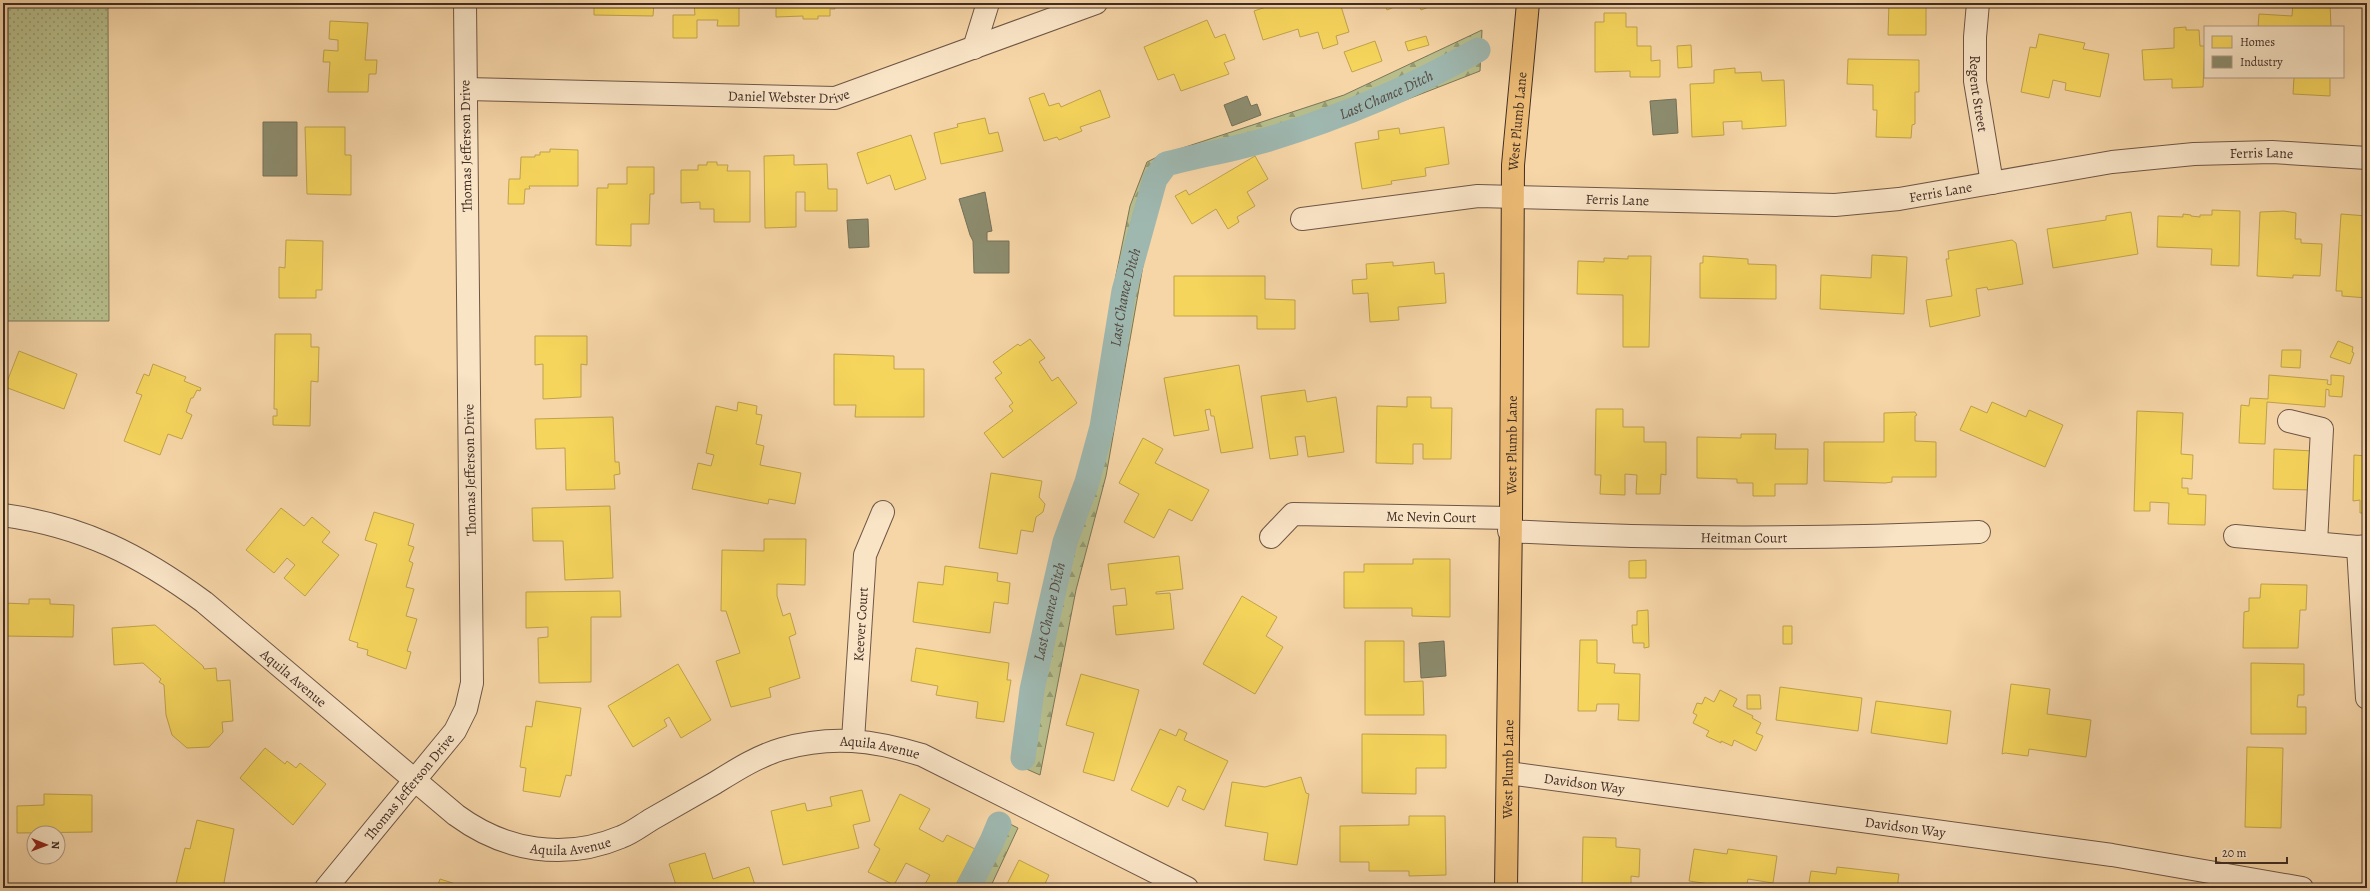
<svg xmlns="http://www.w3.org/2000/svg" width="2370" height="891" font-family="Alegreya,serif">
  <defs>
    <pattern id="grass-dots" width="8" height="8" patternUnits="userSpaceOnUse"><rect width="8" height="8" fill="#b7be8c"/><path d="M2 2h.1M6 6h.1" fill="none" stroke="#969b72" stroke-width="1.8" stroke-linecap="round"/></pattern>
    <pattern id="forest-firs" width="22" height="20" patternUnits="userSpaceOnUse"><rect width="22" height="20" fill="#b7be8c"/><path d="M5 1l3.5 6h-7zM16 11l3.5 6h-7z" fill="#969b72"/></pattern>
  </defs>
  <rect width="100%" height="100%" fill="#f6d5a7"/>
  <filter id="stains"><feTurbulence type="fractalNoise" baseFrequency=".005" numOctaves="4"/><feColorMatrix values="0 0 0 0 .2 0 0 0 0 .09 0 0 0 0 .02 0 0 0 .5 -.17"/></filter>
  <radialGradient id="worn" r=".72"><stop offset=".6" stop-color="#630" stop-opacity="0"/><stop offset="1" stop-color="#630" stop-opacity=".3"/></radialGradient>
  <path fill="url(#grass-dots)" stroke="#7c7658" d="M 3,3 L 108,3 L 109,321 L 3,321 Z"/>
  <path fill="url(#forest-firs)" stroke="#7c7658" d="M 1482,30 L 1480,71 L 1349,122 L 1170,168 L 1160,187 L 1144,260 L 1106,476 L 1076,590 L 1040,775 L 1015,764 L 1036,643 L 1060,535 L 1085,457 L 1103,375 L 1116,275 L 1130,206 L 1147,162 L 1161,155 L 1344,95 Z
    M 994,816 L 1018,828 L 990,888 L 957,888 Z"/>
  <path fill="#f6d55c" stroke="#bfa34c" d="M 506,3 L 547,3 L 547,4 L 506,4 Z
    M 594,3 L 654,3 L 653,16 L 594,15 Z
    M 694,3 L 739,3 L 739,26 L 717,26 L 718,20 L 697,20 L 697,38 L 673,38 L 673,15 L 695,15 Z
    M 776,3 L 835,3 L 835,9 L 830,9 L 830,16 L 818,16 L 818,19 L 803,19 L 803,16 L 776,17 Z
    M 1340,3 L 1349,32 L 1336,36 L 1338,44 L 1323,49 L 1318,32 L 1300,37 L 1298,29 L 1263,40 L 1254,11 L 1278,3 Z
    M 1384,3 L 1404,3 L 1387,10 Z
    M 1418,3 L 1439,3 L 1421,10 Z
    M 1889,3 L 1926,3 L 1926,35 L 1888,35 Z
    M 2293,3 L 2330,4 L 2331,27 L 2258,27 L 2259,14 L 2292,16 Z
    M 1604,13 L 1626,13 L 1626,27 L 1637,27 L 1637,46 L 1651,46 L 1651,61 L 1660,60 L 1660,77 L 1630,77 L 1630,71 L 1595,72 L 1595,22 L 1604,22 Z
    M 1207,20 L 1215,38 L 1225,34 L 1235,59 L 1224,63 L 1229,74 L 1181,91 L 1174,74 L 1158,80 L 1144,47 Z
    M 330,21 L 368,23 L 365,60 L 377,60 L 376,74 L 369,74 L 368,92 L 328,92 L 330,62 L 323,62 L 324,50 L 338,51 L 338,40 L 329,39 Z
    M 2186,27 L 2186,30 L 2199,30 L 2200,46 L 2205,46 L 2203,87 L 2172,88 L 2172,79 L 2144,80 L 2142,50 L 2174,48 L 2174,28 Z
    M 2039,34 L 2085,43 L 2083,49 L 2109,54 L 2100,97 L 2065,90 L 2066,83 L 2053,80 L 2049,98 L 2021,92 L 2030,47 L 2036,48 Z
    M 1426,36 L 1429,45 L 1408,51 L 1405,42 Z
    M 1375,41 L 1382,61 L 1352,72 L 1344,52 Z
    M 1691,45 L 1692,67 L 1678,68 L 1677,46 Z
    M 1848,59 L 1919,60 L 1919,92 L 1915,92 L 1915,124 L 1912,125 L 1911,138 L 1876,137 L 1877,110 L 1873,110 L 1873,85 L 1847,84 Z
    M 1735,68 L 1735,73 L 1761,72 L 1762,81 L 1784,80 L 1786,126 L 1742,129 L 1742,121 L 1723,122 L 1724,135 L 1692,137 L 1690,84 L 1714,83 L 1714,70 Z
    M 2294,77 L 2330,77 L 2330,96 L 2293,94 Z
    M 1100,90 L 1110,117 L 1080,127 L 1082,131 L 1059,140 L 1057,137 L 1044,141 L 1029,98 L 1044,93 L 1049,106 L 1059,103 L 1061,107 Z
    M 985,118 L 989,134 L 998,132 L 1003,151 L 941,164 L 934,133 L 958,127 L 957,124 Z
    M 305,127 L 345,127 L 345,155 L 351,155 L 351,195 L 307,194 Z
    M 1444,127 L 1449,164 L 1425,168 L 1426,176 L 1391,181 L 1392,184 L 1362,189 L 1355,143 L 1379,139 L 1378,131 L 1399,128 L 1400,134 Z
    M 911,135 L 926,179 L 895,190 L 890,175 L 867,184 L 857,153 Z
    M 550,149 L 578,150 L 578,186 L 529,186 L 530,189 L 525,189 L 524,204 L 508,204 L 509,179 L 520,179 L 521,157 L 535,157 L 535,155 L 540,155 L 540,152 L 550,152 Z
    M 794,155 L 794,165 L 827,164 L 828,189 L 837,189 L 837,211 L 805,211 L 805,192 L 796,192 L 796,227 L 765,228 L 764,156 Z
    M 1255,156 L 1268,179 L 1247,192 L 1255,206 L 1237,217 L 1239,222 L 1228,229 L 1216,209 L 1192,224 L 1175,196 L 1186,190 L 1189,195 Z
    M 707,162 L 717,162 L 717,165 L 728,165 L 727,171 L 750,171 L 750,222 L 714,222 L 714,209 L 700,209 L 700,202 L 681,203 L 681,170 L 698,170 L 698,165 L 707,165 Z
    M 627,167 L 654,167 L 654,194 L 650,194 L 649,224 L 631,224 L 631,246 L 596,245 L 597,188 L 608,188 L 608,184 L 627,184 Z
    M 2212,210 L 2240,211 L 2239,266 L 2211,265 L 2212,249 L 2157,247 L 2158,216 L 2183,217 L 2183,214 L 2191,215 L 2191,216 L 2200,217 L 2200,215 L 2212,215 Z
    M 2284,211 L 2296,213 L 2295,239 L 2301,239 L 2301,243 L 2322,244 L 2320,276 L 2293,275 L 2293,278 L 2257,276 L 2260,212 Z
    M 2131,212 L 2138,254 L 2053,268 L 2047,229 L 2106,220 L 2106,216 Z
    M 2341,214 L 2367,216 L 2367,298 L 2342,296 L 2342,291 L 2336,291 Z
    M 286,240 L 323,241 L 322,290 L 316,290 L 316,298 L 279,298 L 279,267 L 285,268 Z
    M 2012,240 L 2016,243 L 2023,284 L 1988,290 L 1987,287 L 1976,289 L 1980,316 L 1930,327 L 1926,300 L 1952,296 L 1946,259 L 1949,259 L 1948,251 Z
    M 1872,255 L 1907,257 L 1904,314 L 1820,309 L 1821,275 L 1871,278 Z
    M 1628,256 L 1651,256 L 1649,347 L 1623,347 L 1623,295 L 1577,294 L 1578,261 L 1604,262 L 1604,258 L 1628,259 Z
    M 1703,256 L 1748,259 L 1748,264 L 1776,265 L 1776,299 L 1700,298 L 1700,263 L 1703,263 Z
    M 1393,262 L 1393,266 L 1434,262 L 1435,274 L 1444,273 L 1446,303 L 1398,307 L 1399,320 L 1370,322 L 1368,293 L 1353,294 L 1352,280 L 1367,279 L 1366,264 Z
    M 1174,276 L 1265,276 L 1265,299 L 1295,300 L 1295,329 L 1257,329 L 1257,316 L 1174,316 Z
    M 275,334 L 311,334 L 311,347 L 319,347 L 318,382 L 311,381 L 310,426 L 273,425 L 273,416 L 277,416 L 277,409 L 274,409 Z
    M 535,336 L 587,336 L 587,365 L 581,364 L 581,397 L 543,399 L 543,364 L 535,365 Z
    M 1030,339 L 1045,358 L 1039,362 L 1052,381 L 1058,377 L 1077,403 L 1003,458 L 984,433 L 1013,411 L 1009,406 L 1013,403 L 995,378 L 1002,373 L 993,362 L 1018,344 L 1020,346 Z
    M 2338,341 L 2353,347 L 2352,352 L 2354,353 L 2350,364 L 2330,357 Z
    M 2282,350 L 2301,350 L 2300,368 L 2281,367 Z
    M 19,351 L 77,374 L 64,409 L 5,387 Z
    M 834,354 L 894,356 L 894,369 L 924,369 L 924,417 L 855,417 L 856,405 L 834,405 Z
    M 153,364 L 186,377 L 184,381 L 201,388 L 200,391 L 197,390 L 193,398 L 191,398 L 186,412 L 192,415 L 182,439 L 168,434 L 160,455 L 124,441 L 142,395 L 136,393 L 144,374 L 149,376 Z
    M 1239,365 L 1253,448 L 1221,453 L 1214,416 L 1211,416 L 1210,409 L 1205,410 L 1209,430 L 1174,436 L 1164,378 Z
    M 2269,375 L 2328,380 L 2327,384 L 2331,385 L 2331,375 L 2344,376 L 2342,397 L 2329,396 L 2329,390 L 2326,389 L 2325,407 L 2267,402 L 2265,444 L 2239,443 L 2241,405 L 2249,406 L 2250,398 L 2268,399 Z
    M 1305,390 L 1307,402 L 1336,397 L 1344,452 L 1308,457 L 1305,436 L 1295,437 L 1298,455 L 1270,459 L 1261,396 Z
    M 1407,397 L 1431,397 L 1431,408 L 1452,408 L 1451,459 L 1423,459 L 1423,444 L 1413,444 L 1413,464 L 1376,463 L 1377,406 L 1407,407 Z
    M 738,402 L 757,406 L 756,414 L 762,415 L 756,444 L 764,446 L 760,465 L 801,473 L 795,504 L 769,499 L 768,504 L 692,489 L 698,463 L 711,466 L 714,455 L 706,453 L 716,406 L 737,411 Z
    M 1992,402 L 2026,417 L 2029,410 L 2063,425 L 2045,467 L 1960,430 L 1971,406 L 1987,413 Z
    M 1596,409 L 1623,409 L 1623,427 L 1644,427 L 1644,442 L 1666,442 L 1666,475 L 1661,474 L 1660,494 L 1636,494 L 1637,475 L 1625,474 L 1625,495 L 1600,494 L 1601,475 L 1595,475 Z
    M 2137,411 L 2183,413 L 2181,454 L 2193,455 L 2192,479 L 2182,478 L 2182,488 L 2188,488 L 2188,494 L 2206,495 L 2205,525 L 2168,524 L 2169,503 L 2150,502 L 2150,511 L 2134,511 Z
    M 1915,412 L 1917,415 L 1915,416 L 1915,441 L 1936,442 L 1936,477 L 1892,477 L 1892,482 L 1885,483 L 1824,481 L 1824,442 L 1884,442 L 1884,413 Z
    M 613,417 L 615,462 L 619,462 L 620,474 L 614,475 L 615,489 L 566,490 L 565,448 L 536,449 L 535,419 Z
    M 1741,434 L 1776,434 L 1775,449 L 1808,449 L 1807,484 L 1775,484 L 1775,496 L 1753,496 L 1753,483 L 1737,483 L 1737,479 L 1697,478 L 1697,437 L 1741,438 Z
    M 1143,438 L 1163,449 L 1155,463 L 1209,490 L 1192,521 L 1169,509 L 1154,538 L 1124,522 L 1139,494 L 1119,483 Z
    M 2274,449 L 2314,451 L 2312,490 L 2273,489 Z
    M 2354,455 L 2367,456 L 2367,513 L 2360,513 L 2360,500 L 2353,501 Z
    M 991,473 L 1042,481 L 1039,497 L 1045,504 L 1043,512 L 1036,517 L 1033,532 L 1021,530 L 1017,554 L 979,548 Z
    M 610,506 L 613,578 L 565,580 L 563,541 L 533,541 L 532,508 Z
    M 281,508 L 304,526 L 312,517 L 330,532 L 322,542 L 339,555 L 305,596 L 284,578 L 295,565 L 287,558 L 274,573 L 246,550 Z
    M 374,512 L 414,524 L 408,545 L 414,547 L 409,561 L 413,563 L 406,587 L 414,589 L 406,616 L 417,619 L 407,651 L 411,652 L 406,669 L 367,655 L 368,650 L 357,647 L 358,643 L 349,640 L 377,544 L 365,540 Z
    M 764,539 L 806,539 L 805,585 L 777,584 L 777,596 L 783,616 L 790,613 L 796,634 L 789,637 L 800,678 L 769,688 L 771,697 L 731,707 L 716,661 L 740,653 L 726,611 L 721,611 L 722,550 L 764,551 Z
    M 1179,556 L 1183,589 L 1156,592 L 1156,594 L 1170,593 L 1174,629 L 1116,635 L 1113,606 L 1127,605 L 1125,588 L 1111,590 L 1108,564 Z
    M 1413,559 L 1450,559 L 1450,617 L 1412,616 L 1412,608 L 1344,608 L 1344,572 L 1364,572 L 1364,564 L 1413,564 Z
    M 1646,560 L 1646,578 L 1629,578 L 1629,561 Z
    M 945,566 L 998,573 L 997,581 L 1010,583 L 1008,604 L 994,602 L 990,633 L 913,622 L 918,582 L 943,585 Z
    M 2261,584 L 2307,585 L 2306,610 L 2300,610 L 2298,648 L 2243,648 L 2244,612 L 2249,611 L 2249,598 L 2260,598 Z
    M 620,591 L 621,617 L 591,617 L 591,682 L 539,683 L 538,638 L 548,637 L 548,627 L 526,628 L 526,592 Z
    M 1242,596 L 1277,617 L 1266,636 L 1283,647 L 1255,694 L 1203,664 Z
    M 29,599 L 50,599 L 50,604 L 74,605 L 73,637 L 3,636 L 3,603 L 29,604 Z
    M 1648,610 L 1649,647 L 1644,648 L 1644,643 L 1633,643 L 1632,625 L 1637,625 L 1637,611 Z
    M 155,625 L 203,666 L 204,669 L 216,668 L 217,681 L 230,680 L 233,721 L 222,722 L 223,732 L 209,747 L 187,748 L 172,735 L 166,715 L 164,685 L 159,682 L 161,679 L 143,663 L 114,665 L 112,628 Z
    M 1783,626 L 1792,626 L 1792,644 L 1783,644 Z
    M 1580,640 L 1597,640 L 1597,663 L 1615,664 L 1614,673 L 1640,674 L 1639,721 L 1618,720 L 1619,704 L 1597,704 L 1596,711 L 1578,711 Z
    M 1365,641 L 1404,641 L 1404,682 L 1423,681 L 1424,715 L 1365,715 Z
    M 916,648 L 1009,663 L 1007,680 L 1011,680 L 1004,722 L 976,718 L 978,702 L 936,695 L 938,686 L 911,681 Z
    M 2251,663 L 2304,664 L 2304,695 L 2298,695 L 2297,707 L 2306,707 L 2306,734 L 2251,734 Z
    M 678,664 L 711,720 L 681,738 L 669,717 L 664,720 L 667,726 L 633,747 L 608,706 Z
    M 1081,674 L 1139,690 L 1114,781 L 1083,772 L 1094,733 L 1066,725 Z
    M 2011,684 L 2050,689 L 2047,714 L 2091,720 L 2086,757 L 2029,749 L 2028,756 L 2005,753 L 2002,754 Z
    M 1780,687 L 1862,698 L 1858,731 L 1776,720 Z
    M 1720,690 L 1737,699 L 1733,706 L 1753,716 L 1752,718 L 1761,723 L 1756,733 L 1763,736 L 1756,751 L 1734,740 L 1732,746 L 1721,741 L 1721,743 L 1706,736 L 1709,731 L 1693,723 L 1697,715 L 1693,713 L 1697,703 L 1702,704 L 1705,697 L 1714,702 Z
    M 1747,695 L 1760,695 L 1761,709 L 1747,709 Z
    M 536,701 L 581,708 L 571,776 L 566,775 L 560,797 L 523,791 L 526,768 L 520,767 L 526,726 L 532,727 Z
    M 1876,701 L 1951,711 L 1947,744 L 1871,733 Z
    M 1160,729 L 1176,736 L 1179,729 L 1187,733 L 1184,740 L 1228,761 L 1204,810 L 1182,800 L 1186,790 L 1178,786 L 1168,807 L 1131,790 Z
    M 1362,734 L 1446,735 L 1446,768 L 1416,768 L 1416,794 L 1362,793 Z
    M 2247,747 L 2283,748 L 2281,828 L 2245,827 Z
    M 265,748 L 285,764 L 287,761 L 296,768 L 300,763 L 326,784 L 293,825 L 240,778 Z
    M 1301,777 L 1306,793 L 1309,794 L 1297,865 L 1264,860 L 1268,833 L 1225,826 L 1232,782 L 1265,787 Z
    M 862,790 L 870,821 L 853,825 L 859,848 L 783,865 L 771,811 L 805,803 L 807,811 L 832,806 L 830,797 Z
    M 44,794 L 92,795 L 92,832 L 17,833 L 17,806 L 44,805 Z
    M 900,794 L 930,809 L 919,829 L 943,842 L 947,835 L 975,849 L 954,888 L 923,888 L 930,875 L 906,863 L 894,885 L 868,872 L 880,849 L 874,845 Z
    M 1409,816 L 1445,816 L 1446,875 L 1409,876 L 1409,871 L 1369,871 L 1369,862 L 1340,862 L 1340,826 L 1409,825 Z
    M 197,820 L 234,829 L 223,888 L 175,888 L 185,848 L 190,849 Z
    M 1583,837 L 1616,838 L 1616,847 L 1640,849 L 1639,877 L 1631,876 L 1631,888 L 1582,888 Z
    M 1694,849 L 1727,854 L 1728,849 L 1777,856 L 1773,883 L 1748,879 L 1746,888 L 1737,888 L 1689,881 Z
    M 705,853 L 713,879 L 749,867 L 756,888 L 677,888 L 669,864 Z
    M 1019,860 L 1049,875 L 1043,888 L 1005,888 Z
    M 1837,867 L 1899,874 L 1897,888 L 1808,888 L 1811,871 L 1836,874 Z
    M 440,879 L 468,888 L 437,888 Z"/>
  <path fill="#8c8c6e" stroke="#757058" d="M 1247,96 L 1251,106 L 1257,104 L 1261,115 L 1232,126 L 1224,105 Z
    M 1676,99 L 1678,133 L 1653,135 L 1650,101 Z
    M 263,122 L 297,122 L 297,176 L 263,176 Z
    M 985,192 L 992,231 L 987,232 L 987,241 L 1009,241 L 1009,273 L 974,273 L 973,241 L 970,235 L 959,199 Z
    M 868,219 L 869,247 L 849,248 L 847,220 Z
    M 1444,641 L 1446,676 L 1421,678 L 1419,643 Z"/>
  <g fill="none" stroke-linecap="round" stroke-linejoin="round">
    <g stroke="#9eb7af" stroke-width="25">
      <path id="s1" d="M 1023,758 L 1032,690 L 1049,612 L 1065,542 L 1087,482 L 1102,427 L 1124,291 L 1155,179 L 1166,164 C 1200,155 1236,149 1269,139 C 1342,117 1411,88 1478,50"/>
      <path d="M 968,888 L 992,841 L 999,824"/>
    </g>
    <g stroke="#6e5746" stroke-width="24">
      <g id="minor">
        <path id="s2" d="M 1978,3 L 1975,37 L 1975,81 L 1992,183"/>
        <path d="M 974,48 L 988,3"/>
        <path id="s3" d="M 466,89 L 835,98 L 1096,3"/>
        <path id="s4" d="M 1302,219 L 1478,196 L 1835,205 L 1899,199 L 2112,162 L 2194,154 L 2272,152 L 2367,158"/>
        <path d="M 2289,421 L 2322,429 L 2316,543"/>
        <path id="s5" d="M 3,515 C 83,526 140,555 204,602 L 456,815 C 505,851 564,861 621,837 C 632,833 642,825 652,819 C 673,807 694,795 715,783 C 736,770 758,756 782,749 C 832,735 873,740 922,755 L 1187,888"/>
        <path id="s6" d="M 1509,531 C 1666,540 1822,539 1979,532"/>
        <path d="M 2235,536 L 2358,547"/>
        <path id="s7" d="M 1271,537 L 1293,514 L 1511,518"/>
        <path d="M 2367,546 L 2358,547 L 2367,698"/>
        <path id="s8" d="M 853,740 L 865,555 L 883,512"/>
        <path id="s9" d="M 1508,773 L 2112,855 L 2302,888"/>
        <path id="s10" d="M 326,888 L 455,731 L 466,709 L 472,683 L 465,3"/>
      </g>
    </g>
    <g stroke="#402d25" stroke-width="24">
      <g id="major">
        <path id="s11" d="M 1506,888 L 1511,518 L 1513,165 L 1528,3"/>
      </g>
    </g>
    <use href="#minor" stroke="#f9e4c6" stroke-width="22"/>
    <use href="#major" stroke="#ebba74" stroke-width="22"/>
  </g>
  <g text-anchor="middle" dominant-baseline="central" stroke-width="4" stroke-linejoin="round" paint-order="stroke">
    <g font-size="14" fill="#402d25" stroke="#f9e4c6">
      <text stroke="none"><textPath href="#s3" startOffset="323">Daniel Webster Drive</textPath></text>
      <text stroke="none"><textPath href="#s2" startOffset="91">Regent Street</textPath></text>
      <text stroke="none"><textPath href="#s11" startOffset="767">West Plumb Lane</textPath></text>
      <text transform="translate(466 146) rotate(-91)">Thomas Jefferson Drive</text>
      <text stroke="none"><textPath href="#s4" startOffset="965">Ferris Lane</textPath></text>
      <text stroke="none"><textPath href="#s4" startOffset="641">Ferris Lane</textPath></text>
      <text stroke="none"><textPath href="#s4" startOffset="317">Ferris Lane</textPath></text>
      <text stroke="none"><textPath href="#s11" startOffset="443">West Plumb Lane</textPath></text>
      <text transform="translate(470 470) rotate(-91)">Thomas Jefferson Drive</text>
      <text stroke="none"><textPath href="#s7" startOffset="170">Mc Nevin Court</textPath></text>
      <text stroke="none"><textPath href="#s6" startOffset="235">Heitman Court</textPath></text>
      <text stroke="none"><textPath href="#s8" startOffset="116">Keever Court</textPath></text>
      <text stroke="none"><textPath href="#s5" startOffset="339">Aquila Avenue</textPath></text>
      <text stroke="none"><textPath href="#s5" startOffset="1009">Aquila Avenue</textPath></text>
      <text stroke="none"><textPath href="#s11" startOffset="119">West Plumb Lane</textPath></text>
      <text stroke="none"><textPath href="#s9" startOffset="77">Davidson Way</textPath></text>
      <text stroke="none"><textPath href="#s10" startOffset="131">Thomas Jefferson Drive</textPath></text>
      <text stroke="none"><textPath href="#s9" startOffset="401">Davidson Way</textPath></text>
      <text stroke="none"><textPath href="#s5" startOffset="674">Aquila Avenue</textPath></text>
    </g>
    <g font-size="15" font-style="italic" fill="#534941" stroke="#f9e4c6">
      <text stroke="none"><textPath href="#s1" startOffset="845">Last Chance Ditch</textPath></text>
      <text stroke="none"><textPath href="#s1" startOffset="473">Last Chance Ditch</textPath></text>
      <text stroke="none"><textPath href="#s1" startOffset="149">Last Chance Ditch</textPath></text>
    </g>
  </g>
  <rect width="2370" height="891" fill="none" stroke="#f6d5a7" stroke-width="16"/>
  <rect x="4" y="4" width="2362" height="883" fill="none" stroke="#402d25" stroke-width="2"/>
  <rect x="8" y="8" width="2354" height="875" fill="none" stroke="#402d25"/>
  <rect x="2204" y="26" width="140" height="52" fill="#f9e4c6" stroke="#af9b86"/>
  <rect x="2212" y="36" width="20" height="12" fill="#f6d55c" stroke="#af9b86"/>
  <text x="2240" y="46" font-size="12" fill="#402d25">Homes</text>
  <rect x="2212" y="56" width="20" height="12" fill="#8c8c6e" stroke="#af9b86"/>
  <text x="2240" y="66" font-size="12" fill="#402d25">Industry</text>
  <g transform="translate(46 845) rotate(91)"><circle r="19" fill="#f9e4c6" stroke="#af9b86"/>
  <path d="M0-3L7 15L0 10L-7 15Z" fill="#8f2418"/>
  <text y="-6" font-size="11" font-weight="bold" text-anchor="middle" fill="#402d25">N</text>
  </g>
  <path d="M2216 857v6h71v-6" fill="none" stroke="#402d25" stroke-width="2"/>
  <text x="2222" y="857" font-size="12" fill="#402d25" stroke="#f9e4c6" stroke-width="3" paint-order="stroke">20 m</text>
  <rect width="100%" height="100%" filter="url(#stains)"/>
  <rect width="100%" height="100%" fill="url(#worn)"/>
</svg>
